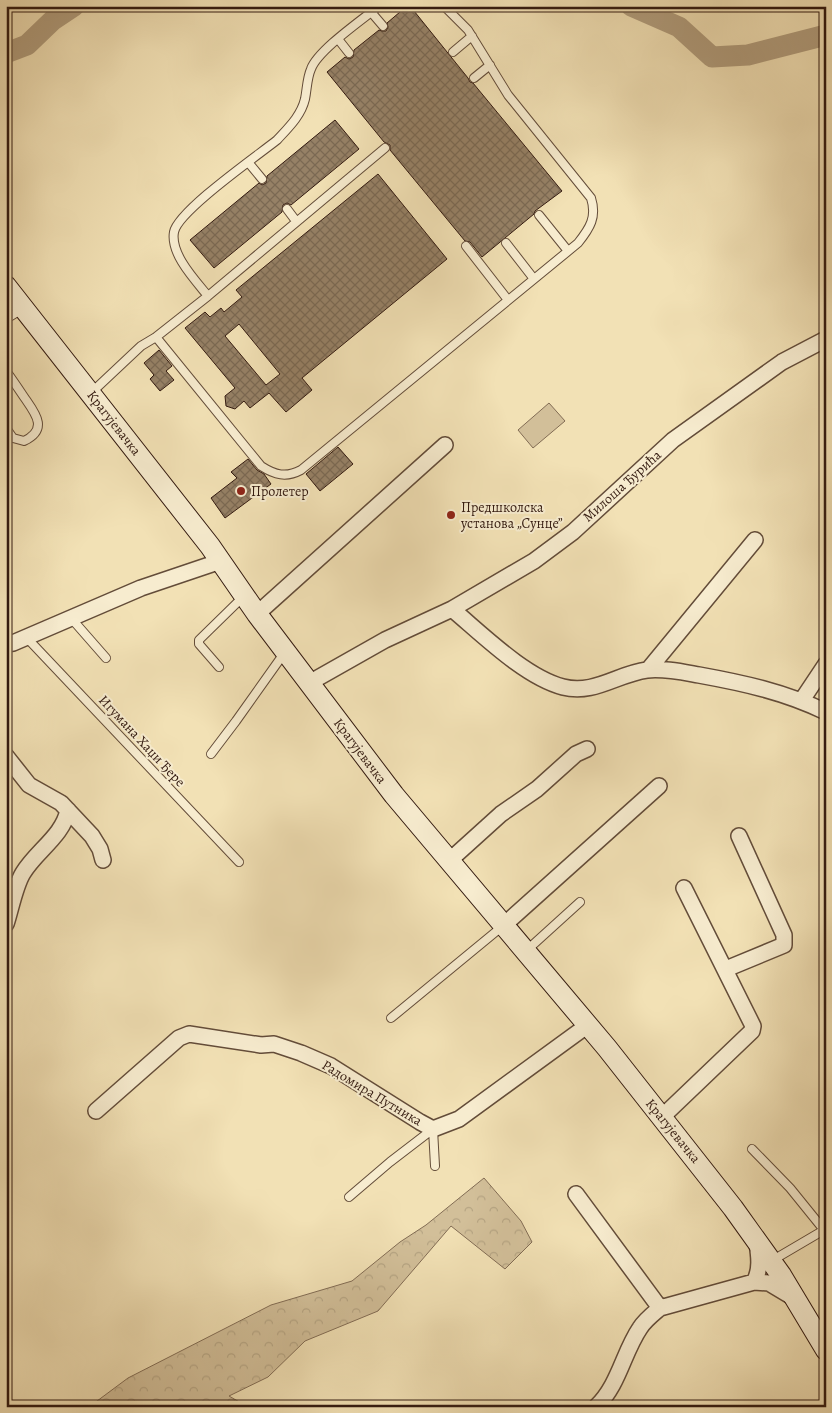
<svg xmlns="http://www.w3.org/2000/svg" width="832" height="1413" font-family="Alegreya,serif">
  <defs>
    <pattern id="forest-crowns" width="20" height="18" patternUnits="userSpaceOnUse" patternTransform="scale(1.25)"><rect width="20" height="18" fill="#d2bf99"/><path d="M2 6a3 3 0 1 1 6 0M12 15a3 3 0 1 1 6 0" fill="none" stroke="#b5a483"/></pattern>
    <pattern id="building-cross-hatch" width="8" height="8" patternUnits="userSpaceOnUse" patternTransform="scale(1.25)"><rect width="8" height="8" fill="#968166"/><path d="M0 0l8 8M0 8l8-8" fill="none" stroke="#7b6953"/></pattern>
  </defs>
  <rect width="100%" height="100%" fill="#f2e1b5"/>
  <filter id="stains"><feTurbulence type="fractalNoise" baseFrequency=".004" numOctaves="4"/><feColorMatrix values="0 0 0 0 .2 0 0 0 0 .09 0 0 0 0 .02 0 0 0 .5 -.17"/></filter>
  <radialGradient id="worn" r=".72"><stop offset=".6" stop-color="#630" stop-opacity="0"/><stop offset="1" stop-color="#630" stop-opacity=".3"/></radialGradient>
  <path fill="url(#forest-crowns)" stroke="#826c54" d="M 484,1178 L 521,1221 L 532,1242 L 505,1269 L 451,1226 L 378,1311 L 305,1341 L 268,1377 L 229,1396 L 248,1407 L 89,1407 L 128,1378 L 271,1305 L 352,1281 L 400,1242 L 426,1225 Z"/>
  <path fill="#d2bf99" stroke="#826c54" d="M 549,403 L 565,421 L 533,448 L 518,430 Z"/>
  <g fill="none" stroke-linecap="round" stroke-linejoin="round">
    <path stroke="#b19d7d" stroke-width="21" d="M 631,6 L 679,27 L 712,57 L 748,55 L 826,35
      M 6,53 L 27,45 L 53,20 L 74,6"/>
  </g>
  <path fill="url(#building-cross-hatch)" stroke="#331a10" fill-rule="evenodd" d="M 407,6 L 410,6 L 468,78 L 470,82 L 473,83 L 562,191 L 535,211 L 534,214 L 482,257 L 470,242 L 465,241 L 390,150 L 390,145 L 384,142 L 327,72 L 345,57 L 349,59 L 353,57 L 354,50 L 379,30 L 382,31 L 386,31 L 388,27 L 387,23 Z
    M 335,120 L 359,149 L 291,205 L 287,203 L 283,205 L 282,212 L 214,268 L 190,240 L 259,183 L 262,185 L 266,183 L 267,176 Z
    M 378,174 L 447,259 L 302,378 L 312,390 L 286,412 L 269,393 L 250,408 L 244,401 L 235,409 L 226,406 L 225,396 L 235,388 L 185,328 L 205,312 L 210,317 L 221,308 L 224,312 L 242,297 L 236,290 ZM 239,324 L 280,374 L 266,385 L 225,336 Z
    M 159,350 L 172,366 L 166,371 L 174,380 L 160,391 L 150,379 L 154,375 L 144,363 Z
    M 338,447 L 353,464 L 320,491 L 306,474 Z
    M 248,459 L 257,470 L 264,474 L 271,484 L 225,518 L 211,498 L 237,478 L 231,472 Z"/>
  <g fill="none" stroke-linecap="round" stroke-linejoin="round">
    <g stroke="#634c39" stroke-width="10">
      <path id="service" d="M 371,12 L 383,26
        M 338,39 L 349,53
        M 453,52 L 472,36
        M 474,78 L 490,65
        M 248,162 L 262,179
        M 287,209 L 296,221
        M 539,215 L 568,251
        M 506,243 L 534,279
        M 466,246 L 508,300
        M 208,296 C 195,280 170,254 174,232 C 178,211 257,156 277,140 C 288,128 301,116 305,99 C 307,89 307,78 311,69 C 318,50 362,20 379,6
        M 6,319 L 22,309
        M 156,337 L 261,466 C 275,475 286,478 301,470 L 578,243 C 590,228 597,217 591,198 L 508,95 L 468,30 L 444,6
        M 6,371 C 12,379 18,388 24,397 C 35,413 49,429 24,441 L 13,438 L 6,428
        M 91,393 L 141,346 L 156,337 L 208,296 L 385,148
        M 71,618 L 106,658
        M 26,637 L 239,862
        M 219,667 L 199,644 L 199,640 L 244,596
        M 211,754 L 236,721 L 285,652
        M 526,951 L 580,902
        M 391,1018 L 504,925
        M 433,1129 L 435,1166
        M 752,1149 L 790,1188 L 824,1230 L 773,1260
        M 349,1197 L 390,1162 L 433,1129"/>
    </g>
    <g stroke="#634c39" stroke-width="18">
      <path id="minor" d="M 452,609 C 483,635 525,677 563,687 C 594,695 617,674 647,670 C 664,668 682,672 699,675 C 743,683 785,692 826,712
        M 257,614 L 445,445
        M 6,644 L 13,643 L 141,588 L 221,561
        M 648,670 L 755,540
        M 309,683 L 385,640 L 452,609 L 534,561 L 573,532 L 673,440 L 782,362 L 826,339
        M 802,700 L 826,664
        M 6,756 L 29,785 L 61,803 L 92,836 L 100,849 L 103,860
        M 449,861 L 501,814 L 537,789 L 576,754 L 587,749
        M 6,924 C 11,909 15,886 23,873 C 36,851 63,836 68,810
        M 504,925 L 659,786
        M 726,969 L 784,945 L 784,935 L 739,836
        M 96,1111 L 179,1038 L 189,1034 L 261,1045 L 274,1044 L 301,1053 L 331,1066 L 420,1122 L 433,1129 L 459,1119 L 588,1025
        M 662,1117 L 752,1031 L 753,1026 L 684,888
        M 576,1194 L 660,1308
        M 754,1282 C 761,1270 759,1256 757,1243
        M 596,1407 C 619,1385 623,1353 640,1328 C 645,1320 653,1314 660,1308 L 754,1282 L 769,1283 L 794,1298"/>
    </g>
    <g stroke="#331a10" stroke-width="22">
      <path id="secondary" d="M 6,286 L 210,546 L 257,614 L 394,795 L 607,1048 L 733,1208 L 781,1275 L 826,1350"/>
    </g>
    <use href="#service" stroke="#f7eccf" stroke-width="8"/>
    <use href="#minor" stroke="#f7eccf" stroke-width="15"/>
    <use href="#secondary" stroke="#f7eccf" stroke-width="20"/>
  </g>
  <g fill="#8f2418" stroke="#f7eccf" stroke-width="2">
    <circle cx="241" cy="491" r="5"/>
    <circle cx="451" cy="515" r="5"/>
  </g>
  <g text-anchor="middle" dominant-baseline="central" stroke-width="4" stroke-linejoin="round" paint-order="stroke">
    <g font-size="14" fill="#331a10" stroke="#f7eccf">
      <text transform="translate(114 423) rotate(52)">Крагујевачка</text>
      <text transform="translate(622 486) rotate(-42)">Милоша Ђурића</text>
      <text transform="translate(142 741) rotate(47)">Игумана Хаџи Ђере</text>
      <text transform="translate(360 751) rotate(53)">Крагујевачка</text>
      <text transform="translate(372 1093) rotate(31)">Радомира Путника</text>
      <text transform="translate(673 1131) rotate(51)">Крагујевачка</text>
    </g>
    <g font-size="14" fill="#331a10" stroke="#f7eccf" text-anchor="start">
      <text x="251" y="491">Пролетер</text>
      <text x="461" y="507">Предшколска<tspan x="461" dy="16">установа „Сунце”</tspan></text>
    </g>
  </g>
  <rect width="832" height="1413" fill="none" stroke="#f2e1b5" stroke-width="25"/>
  <rect x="8" y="8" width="817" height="1398" fill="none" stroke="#331a10" stroke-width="2.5"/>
  <rect x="12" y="12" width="807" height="1388" fill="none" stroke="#331a10"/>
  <rect width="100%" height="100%" filter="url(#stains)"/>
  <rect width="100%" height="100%" fill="url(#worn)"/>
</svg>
